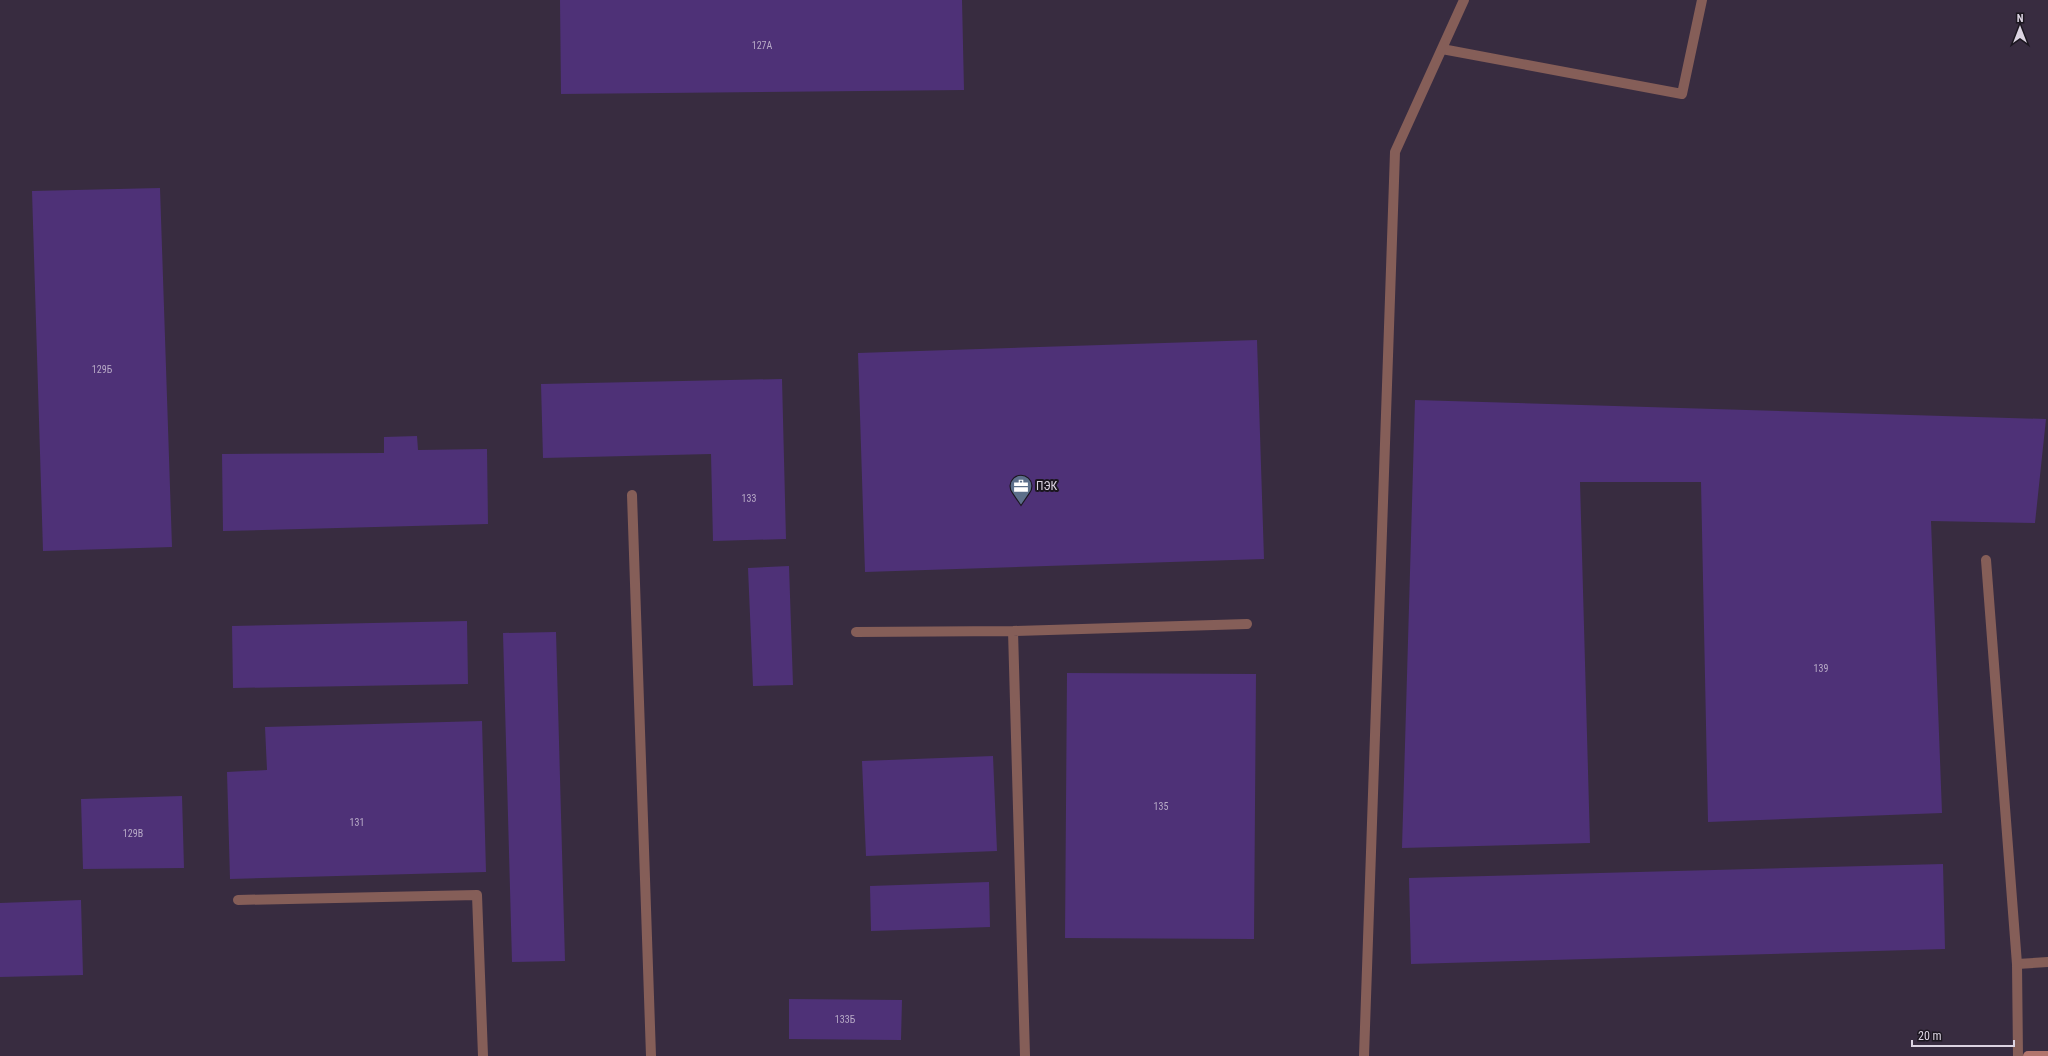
<svg xmlns="http://www.w3.org/2000/svg" width="2048" height="1056" font-family="'Roboto Condensed',sans-serif">
  <rect width="100%" height="100%" fill="#382c40"/>
  <path fill="#4e3177" d="M 560,0 L 962,0 L 964,90 L 561,94 Z
    M 160,188 L 172,547 L 43,551 L 32,191 Z
    M 1257,340 L 1264,559 L 865,572 L 858,353 Z
    M 782,379 L 786,539 L 713,541 L 711,454 L 543,458 L 541,384 Z
    M 1415,400 L 2046,419 L 2035,523 L 1931,521 L 1942,813 L 1708,822 L 1701,482 L 1580,482 L 1590,843 L 1402,848 Z
    M 417,436 L 418,450 L 487,449 L 488,524 L 223,531 L 222,454 L 384,453 L 384,437 Z
    M 789,566 L 793,685 L 753,686 L 748,568 Z
    M 467,621 L 468,684 L 233,688 L 232,626 Z
    M 556,632 L 565,961 L 512,962 L 503,633 Z
    M 1067,673 L 1256,674 L 1254,939 L 1065,938 Z
    M 482,721 L 486,872 L 230,879 L 227,772 L 267,770 L 265,727 Z
    M 993,756 L 997,851 L 866,856 L 862,761 Z
    M 182,796 L 184,868 L 83,869 L 81,799 Z
    M 1943,864 L 1945,949 L 1411,964 L 1409,878 Z
    M 989,882 L 990,927 L 871,931 L 870,886 Z
    M 81,900 L 83,975 L 0,977 L 0,903 Z
    M 789,999 L 902,1000 L 901,1040 L 789,1039 Z"/>
  <g fill="none" stroke-linecap="round" stroke-linejoin="round">
    <path stroke="#855e58" stroke-width="10" d="M 1442,49 L 1682,94 L 1702,0
      M 632,495 L 651,1056
      M 1986,560 L 2017,964 L 2018,1056
      M 1013,631 L 1025,1056
      M 856,632 L 1013,631 L 1247,624
      M 238,900 L 477,895 L 483,1056
      M 2017,964 L 2048,962
      M 1364,1056 L 1395,152 L 1464,0"/>
    <path stroke="#b2756d" stroke-width="10" d="M 2028,1056 L 2048,1056"/>
  </g>
  <defs>
    <g id="office-pin" transform="scale(1.15)"><path d="M0 17L-7.5 6A9.5 9.5 0 1 1 7.5 6Z" fill="#5c6f8a" stroke="#1c1720"/><path d="M-6-3h4V-5.5h4V-3h4V5H-6ZM-1-4.5V-3h2v-1.5ZM-6 0V1H6V0Z" fill="#fff"/></g>
  </defs>
  <g fill-rule="evenodd">
    <use href="#office-pin" x="1021" y="486"/>
  </g>
  <g text-anchor="middle" dominant-baseline="central" stroke-width="4" stroke-linejoin="round" paint-order="stroke">
    <g font-size="10" fill="#b8abc7">
      <text x="762" y="45">127А</text>
      <text x="102" y="369">129Б</text>
      <text x="749" y="498">133</text>
      <text x="1821" y="668">139</text>
      <text x="1161" y="806">135</text>
      <text x="357" y="822">131</text>
      <text x="133" y="833">129В</text>
      <text x="845" y="1019">133Б</text>
    </g>
    <g font-size="12" fill="#dcd4e2" stroke="#1c1720" text-anchor="start">
      <text x="1036" y="486">ПЭК</text>
    </g>
  </g>
  <g transform="translate(2020 28)" stroke="#1c1720" stroke-width="3" paint-order="stroke">
  <path d="M0-3L7 15L0 10L-7 15Z" fill="#dcd4e2"/>
  <text y="-6" font-size="11" font-weight="bold" text-anchor="middle" fill="#dcd4e2">N</text>
  </g>
  <path d="M1912 1040v6h102v-6" fill="none" stroke="#dcd4e2" stroke-width="2"/>
  <text x="1918" y="1040" font-size="12" fill="#dcd4e2" stroke="#1c1720" stroke-width="3" paint-order="stroke">20 m</text>
</svg>
